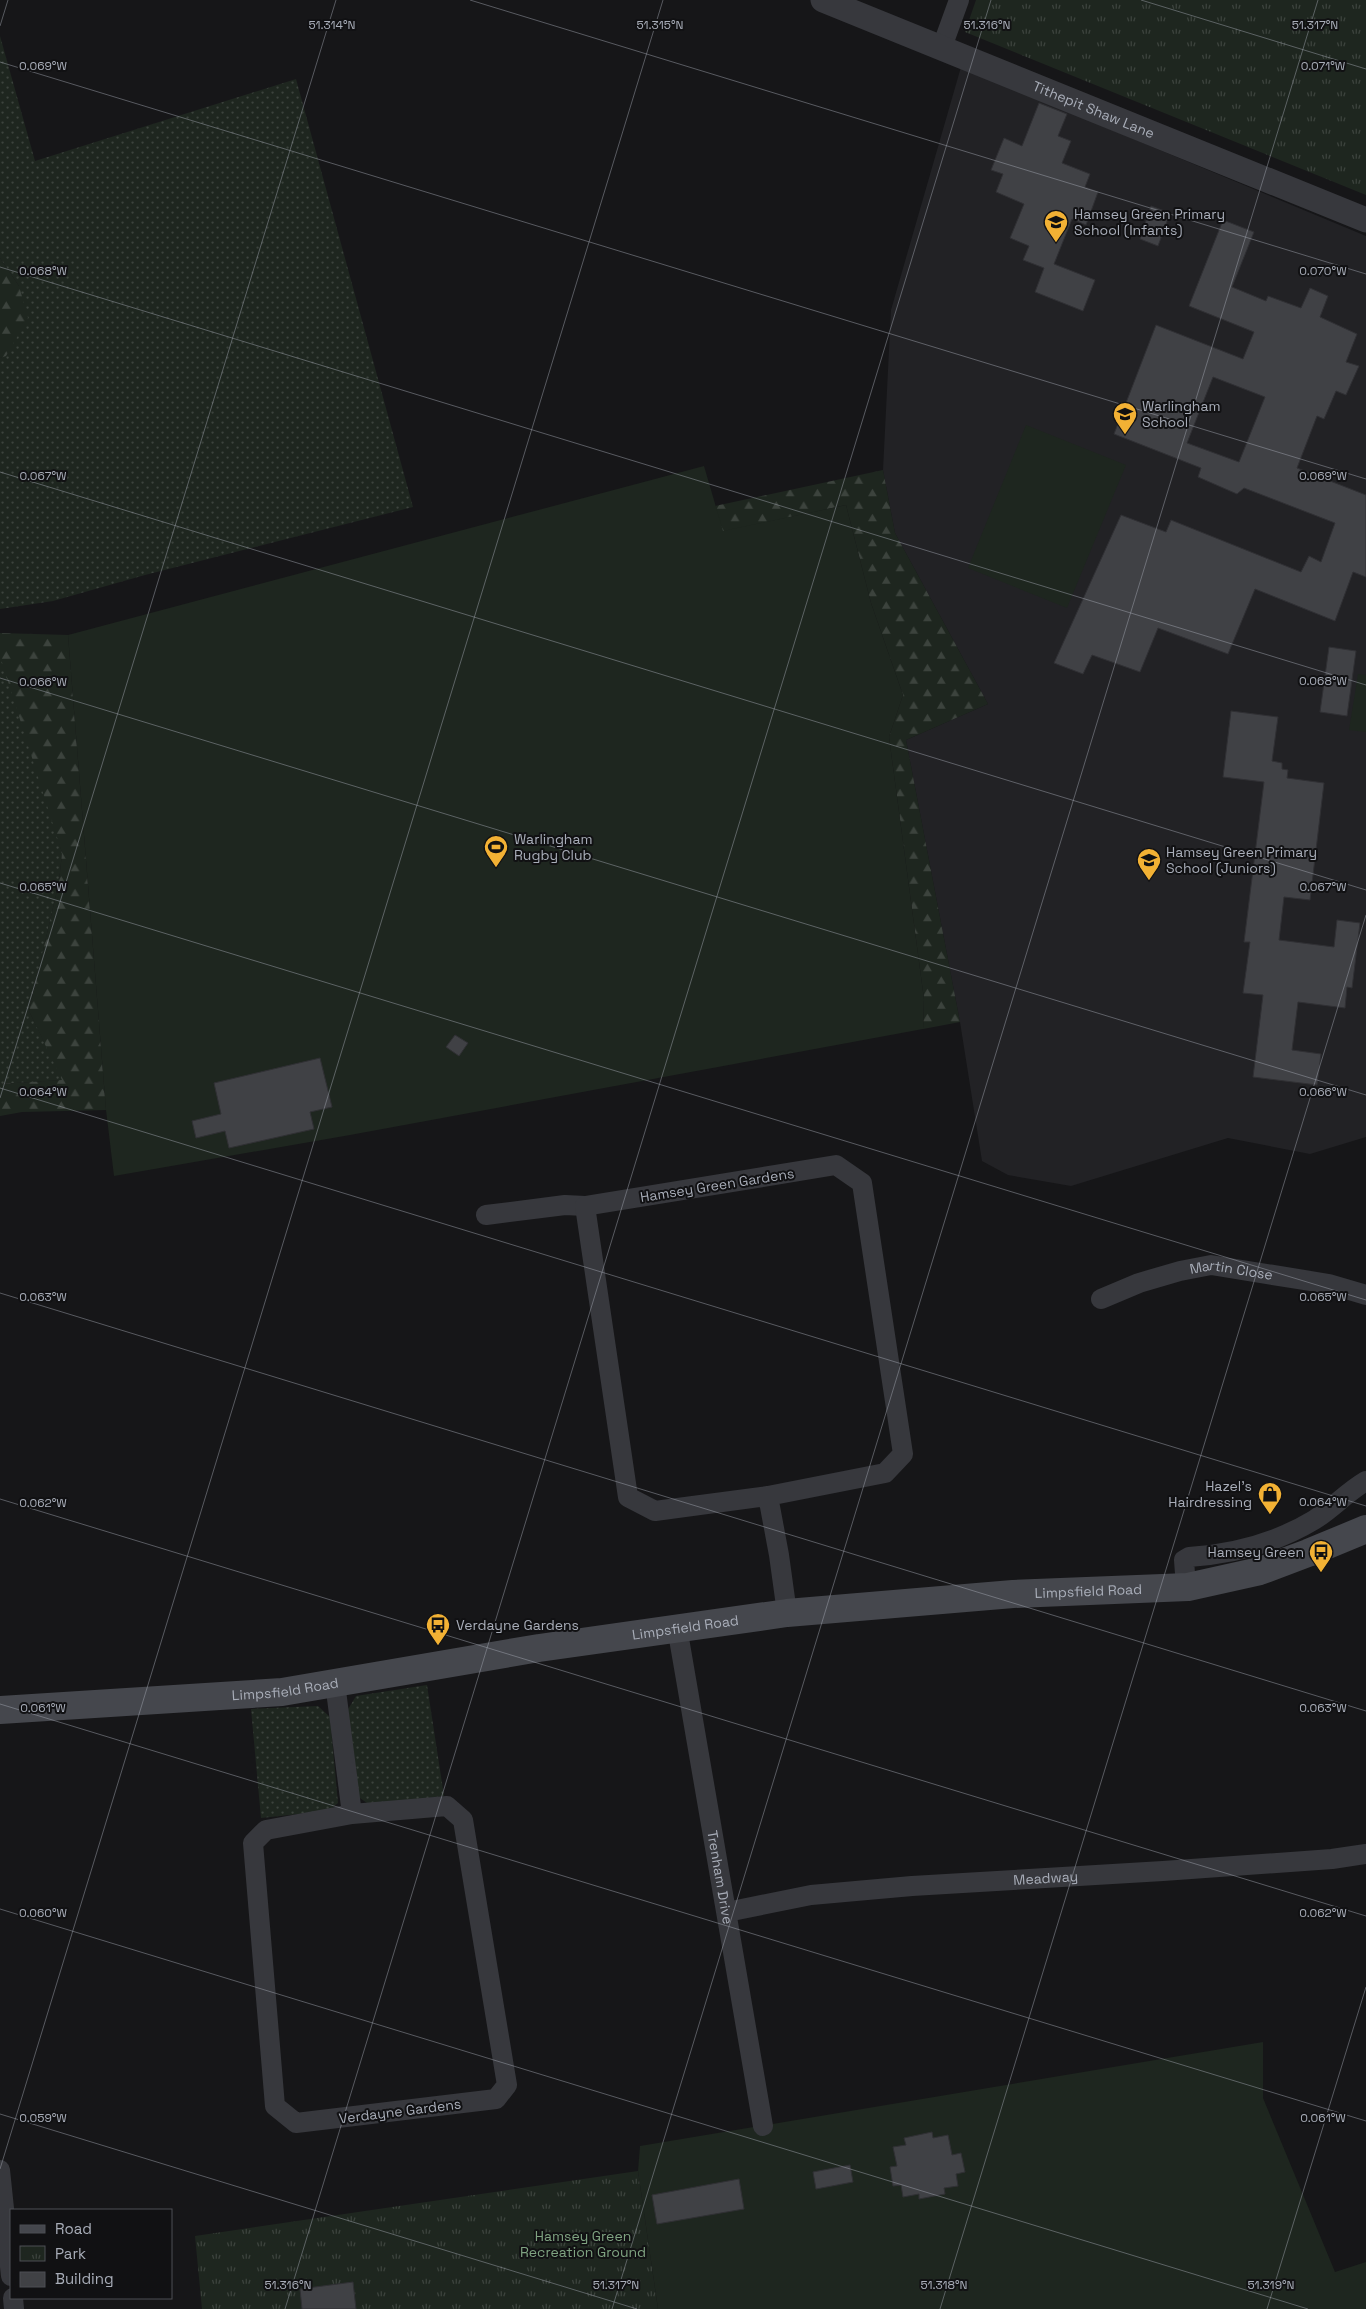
<svg xmlns="http://www.w3.org/2000/svg" width="1366" height="2309" font-family="'Space Grotesk',sans-serif">
  <defs>
    <pattern id="grass-dots" width="8" height="8" patternUnits="userSpaceOnUse" patternTransform="scale(1.25)"><rect width="8" height="8" fill="#1e261f"/><path d="M2 2h.1M6 6h.1" fill="none" stroke="#3c433d" stroke-width="1.8" stroke-linecap="round"/></pattern>
    <pattern id="forest-firs" width="22" height="20" patternUnits="userSpaceOnUse" patternTransform="scale(1.25)"><rect width="22" height="20" fill="#1e261f"/><path d="M5 1l3.5 6h-7zM16 11l3.5 6h-7z" fill="#3c433d"/></pattern>
    <pattern id="park-tufts" width="24" height="20" patternUnits="userSpaceOnUse" patternTransform="scale(1.25)"><rect width="24" height="20" fill="#1e261f"/><path d="M3 7l-1-3M5 7V3M7 7l1-3M15 17l-1-3M17 17v-4M19 17l1-3" fill="none" stroke="#3c433d"/></pattern>
  </defs>
  <rect width="100%" height="100%" fill="#161618"/>
  <path fill="#222225" d="M 961,67 L 1366,236 L 1366,1137 L 1310,1154 L 1228,1138 L 1071,1186 L 1008,1175 L 982,1161 L 960,1022 L 906,740 L 988,704 L 895,533 L 883,470 L 891,310 Z"/>
  <path fill="url(#grass-dots)" d="M 0,36 L 35,161 L 296,79 L 413,507 L 145,575 L 53,601 L 0,609 L 0,358 L 7,355 L 19,286 L 0,258 Z
    M 0,653 L 35,748 L 62,853 L 59,882 L 29,1011 L 63,1080 L 0,1084 Z
    M 427,1685 L 444,1796 L 370,1805 L 357,1796 L 347,1711 L 356,1696 Z
    M 318,1706 L 330,1717 L 338,1803 L 328,1811 L 261,1818 L 251,1709 Z"/>
  <path fill="url(#forest-firs)" d="M 0,258 L 19,286 L 28,318 L 6,356 L 0,358 Z
    M 883,470 L 895,533 L 988,704 L 906,740 L 960,1022 L 923,1029 L 924,999 L 889,737 L 903,695 L 871,603 L 846,505 L 722,532 L 715,506 Z
    M 0,633 L 68,635 L 106,1110 L 22,1112 L 0,1116 L 0,1084 L 62,1080 L 29,1011 L 59,882 L 62,853 L 0,656 Z"/>
  <path fill="url(#park-tufts)" d="M 976,0 L 1366,0 L 1366,195 L 965,32 Z
    M 638,2171 L 658,2309 L 202,2309 L 195,2236 Z"/>
  <path fill="#1e261f" d="M 1026,425 L 1126,465 L 1067,608 L 968,568 Z
    M 704,466 L 723,531 L 846,505 L 871,603 L 903,695 L 889,737 L 924,999 L 923,1029 L 350,1135 L 114,1176 L 106,1110 L 68,635 Z
    M 1358,674 L 1366,675 L 1366,732 L 1349,730 Z
    M 1263,2042 L 1263,2098 L 1335,2272 L 1366,2262 L 1366,2309 L 658,2309 L 638,2171 L 640,2146 Z"/>
  <path fill="#404145" stroke="#303034" fill-rule="evenodd" d="M 1039,103 L 1067,114 L 1058,136 L 1071,141 L 1062,163 L 1090,174 L 1085,187 L 1098,192 L 1086,225 L 1072,219 L 1054,264 L 1095,280 L 1083,311 L 1035,292 L 1044,268 L 1023,260 L 1029,246 L 1010,238 L 1024,204 L 996,192 L 1003,174 L 991,170 L 1004,138 L 1022,146 Z
    M 1151,206 L 1170,213 L 1158,246 L 1140,239 Z
    M 1223,220 L 1254,232 L 1232,287 L 1266,301 L 1268,296 L 1301,308 L 1310,288 L 1328,296 L 1320,317 L 1357,334 L 1346,362 L 1359,366 L 1346,395 L 1336,391 L 1324,419 L 1317,416 L 1297,468 L 1366,495 L 1366,577 L 1353,572 L 1335,621 L 1255,589 L 1228,654 L 1158,628 L 1140,672 L 1092,655 L 1083,674 L 1054,663 L 1121,515 L 1166,532 L 1171,520 L 1301,572 L 1309,556 L 1321,562 L 1335,523 L 1244,488 L 1237,494 L 1198,477 L 1201,468 L 1114,434 L 1156,325 L 1243,359 L 1254,332 L 1189,306 ZM 1213,377 L 1265,397 L 1239,462 L 1187,443 Z
    M 1329,647 L 1356,651 L 1347,716 L 1320,712 Z
    M 1231,711 L 1278,717 L 1272,761 L 1282,763 L 1282,769 L 1288,770 L 1287,778 L 1324,783 L 1310,900 L 1284,897 L 1279,940 L 1334,947 L 1337,920 L 1360,923 L 1352,988 L 1347,987 L 1345,1008 L 1298,1002 L 1292,1050 L 1321,1054 L 1317,1085 L 1253,1077 L 1263,995 L 1243,993 L 1250,942 L 1244,942 L 1264,782 L 1223,777 Z
    M 455,1035 L 468,1043 L 459,1056 L 446,1047 Z
    M 320,1058 L 332,1107 L 310,1112 L 314,1129 L 229,1148 L 225,1131 L 196,1138 L 192,1121 L 221,1114 L 214,1083 Z
    M 932,2132 L 933,2138 L 948,2135 L 952,2155 L 961,2153 L 965,2172 L 956,2174 L 958,2186 L 944,2188 L 945,2194 L 919,2199 L 919,2194 L 903,2197 L 901,2185 L 893,2186 L 890,2167 L 897,2166 L 893,2147 L 906,2145 L 904,2138 Z
    M 850,2165 L 853,2182 L 816,2189 L 813,2172 Z
    M 739,2179 L 744,2209 L 657,2224 L 652,2195 Z
    M 353,2282 L 356,2309 L 302,2309 L 300,2289 Z"/>
  <g fill="none" stroke-linecap="round" stroke-linejoin="round">
    <g stroke="#37383d" stroke-width="20">
      <path d="M 942,47 L 959,0"/>
      <path d="M 486,1215 L 565,1205 L 585,1206"/>
      <path id="s1" d="M 1101,1299 L 1139,1283 L 1180,1271 L 1211,1265 L 1329,1284 L 1366,1295"/>
      <path d="M 768,1496 L 885,1473 L 903,1454 L 862,1183 L 836,1165 L 585,1206 L 628,1497 L 655,1511 L 768,1496 L 779,1555 L 787,1613"/>
      <path d="M 1186,1587 L 1184,1560 L 1189,1557 C 1232,1554 1276,1543 1314,1520 C 1332,1509 1347,1492 1366,1481"/>
      <path id="s2" d="M 677,1627 L 763,2126"/>
      <path d="M 335,1683 L 352,1814 L 447,1806 L 463,1820 L 507,2085 L 496,2099 L 296,2123 L 275,2106 L 253,1843 L 266,1830 L 352,1814"/>
      <path id="s3" d="M 727,1912 L 811,1895 L 912,1886 L 1163,1871 L 1332,1859 L 1366,1854"/>
      <path d="M 0,2170 L 11,2276"/>
      <path d="M 13,2298 L 14,2309"/>
    </g>
    <path stroke="#37383d" stroke-width="25" id="s4" d="M 823,0 L 1366,220"/>
    <path stroke="#45474d" stroke-width="28" id="s5" d="M 0,1710 L 282,1692 L 539,1648 L 787,1613 L 1013,1594 L 1188,1587 L 1260,1571 L 1308,1553 L 1366,1529"/>
  </g>
  <path fill="none" stroke="#a8adb8" stroke-width="1" stroke-opacity="0.45" d="M 470,0 L 1366,274M 1141,0 L 1366,69M 0,26 L 8,0M 0,62 L 1366,479M 0,267 L 1366,685M 0,472 L 1366,890M 0,678 L 1366,1095M 0,883 L 1366,1300M 0,1088 L 1366,1506M 0,1098 L 336,0M 0,1293 L 1366,1711M 0,1499 L 1366,1916M 0,1704 L 1366,2121M 0,1909 L 1308,2309M 0,2114 L 637,2309M 0,2169 L 663,0M 285,2309 L 991,0M 612,2309 L 1318,0M 940,2309 L 1366,915M 1267,2309 L 1366,1987"/>
  <defs>
    <g id="school-pin" transform="scale(1.25)"><path d="M0 17L-7.5 6A9.5 9.5 0 1 1 7.5 6Z" fill="#f2b134" stroke="#111113"/><path d="M0-5L7-2L0 1L-7-2ZM-4 1L0 2.5L4 1V4Q0 6-4 4Z" fill="#111"/></g>
    <g id="stadium-pin" transform="scale(1.25)"><path d="M0 17L-7.5 6A9.5 9.5 0 1 1 7.5 6Z" fill="#f2b134" stroke="#111113"/><path d="M0-5a6.5 5 0 1 0 0 10a6.5 5 0 1 0 0-10ZM-3.5-1.8h7v3.6h-7Z" fill="#111"/></g>
    <g id="shop-pin" transform="scale(1.25)"><path d="M0 17L-7.5 6A9.5 9.5 0 1 1 7.5 6Z" fill="#f2b134" stroke="#111113"/><path d="M-5-2.5h2.3a2.7 3.5 0 0 1 5.4 0H5L5.5 6h-11ZM-1.5-2.5h3a1.5 2.3 0 0 0-3 0Z" fill="#111"/></g>
    <g id="bus-pin" transform="scale(1.25)"><path d="M0 17L-7.5 6A9.5 9.5 0 1 1 7.5 6Z" fill="#f2b134" stroke="#111113"/><path d="M-5-6H5V4H4V6H2V4H-2V6H-4V4H-5ZM-3.5-4V0h7V-4ZM-3.5 1.2v1.5H-2V1.2ZM2 1.2v1.5H3.5V1.2Z" fill="#111"/></g>
  </defs>
  <g fill-rule="evenodd">
    <use href="#school-pin" x="1056" y="222"/>
    <use href="#school-pin" x="1125" y="414"/>
    <use href="#stadium-pin" x="496" y="847"/>
    <use href="#school-pin" x="1149" y="860"/>
    <use href="#shop-pin" x="1270" y="1494"/>
    <use href="#bus-pin" x="1321" y="1552"/>
    <use href="#bus-pin" x="438" y="1625"/>
  </g>
  <g text-anchor="middle" dominant-baseline="central" stroke-width="4" stroke-linejoin="round" paint-order="stroke">
    <g font-size="14" fill="#a8adb8" stroke="#111113">
      <text stroke="none"><textPath href="#s4" startOffset="292">Tithepit Shaw Lane</textPath></text>
      <text transform="translate(717 1185) rotate(-9)">Hamsey Green Gardens</text>
      <text stroke="none"><textPath href="#s1" startOffset="136">Martin Close</textPath></text>
      <text stroke="none"><textPath href="#s5" startOffset="1096">Limpsfield Road</textPath></text>
      <text stroke="none"><textPath href="#s5" startOffset="691">Limpsfield Road</textPath></text>
      <text stroke="none"><textPath href="#s5" startOffset="286">Limpsfield Road</textPath></text>
      <text stroke="none"><textPath href="#s2" startOffset="254">Trenham Drive</textPath></text>
      <text stroke="none"><textPath href="#s3" startOffset="321">Meadway</textPath></text>
      <text transform="translate(400 2111) rotate(-7)">Verdayne Gardens</text>
    </g>
    <g font-size="14" fill="#a8adb8" stroke="#111113" text-anchor="start">
      <text x="1074" y="214">Hamsey Green Primary<tspan x="1074" dy="16">School (Infants)</tspan></text>
      <text x="1142" y="406">Warlingham<tspan x="1142" dy="16">School</tspan></text>
      <text x="514" y="839">Warlingham<tspan x="514" dy="16">Rugby Club</tspan></text>
      <text x="1166" y="852">Hamsey Green Primary<tspan x="1166" dy="16">School (Juniors)</tspan></text>
      <text x="1252" y="1486" text-anchor="end">Hazel's<tspan x="1252" dy="16">Hairdressing</tspan></text>
      <text x="1304" y="1552" text-anchor="end">Hamsey Green</text>
      <text x="456" y="1625">Verdayne Gardens</text>
    </g>
    <g font-size="14" fill="#7fa381" stroke="#111113">
      <text x="583" y="2236">Hamsey Green<tspan x="583" dy="16">Recreation Ground</tspan></text>
    </g>
  </g>
  <g font-size="12" text-anchor="middle" fill="#a8adb8" stroke="#111113" stroke-width="4" stroke-linejoin="round" paint-order="stroke">
    <text x="332" y="29">51.314°N</text>
    <text x="660" y="29">51.315°N</text>
    <text x="987" y="29">51.316°N</text>
    <text x="1315" y="29">51.317°N</text>
    <text x="1323" y="70">0.071°W</text>
    <text x="43" y="70">0.069°W</text>
    <text x="1323" y="275">0.070°W</text>
    <text x="43" y="275">0.068°W</text>
    <text x="1323" y="480">0.069°W</text>
    <text x="43" y="480">0.067°W</text>
    <text x="1323" y="685">0.068°W</text>
    <text x="43" y="686">0.066°W</text>
    <text x="1323" y="891">0.067°W</text>
    <text x="43" y="891">0.065°W</text>
    <text x="1323" y="1096">0.066°W</text>
    <text x="43" y="1096">0.064°W</text>
    <text x="1323" y="1301">0.065°W</text>
    <text x="43" y="1301">0.063°W</text>
    <text x="1323" y="1506">0.064°W</text>
    <text x="43" y="1507">0.062°W</text>
    <text x="1323" y="1712">0.063°W</text>
    <text x="43" y="1712">0.061°W</text>
    <text x="1323" y="1917">0.062°W</text>
    <text x="43" y="1917">0.060°W</text>
    <text x="1323" y="2122">0.061°W</text>
    <text x="43" y="2122">0.059°W</text>
    <text x="288" y="2289">51.316°N</text>
    <text x="616" y="2289">51.317°N</text>
    <text x="944" y="2289">51.318°N</text>
    <text x="1271" y="2289">51.319°N</text>
  </g>
  <rect x="10" y="2209" width="162" height="90" fill="#111113" stroke="#4d4f55"/>
  <rect x="20" y="2225" width="25" height="8" fill="#45474d" stroke="#4d4f55"/>
  <text x="55" y="2234" font-size="15" fill="#a8adb8">Road</text>
  <rect x="20" y="2246" width="25" height="15" fill="url(#park-tufts)" stroke="#4d4f55"/>
  <text x="55" y="2259" font-size="15" fill="#a8adb8">Park</text>
  <rect x="20" y="2272" width="25" height="15" fill="#404145" stroke="#4d4f55"/>
  <text x="55" y="2284" font-size="15" fill="#a8adb8">Building</text>
</svg>
